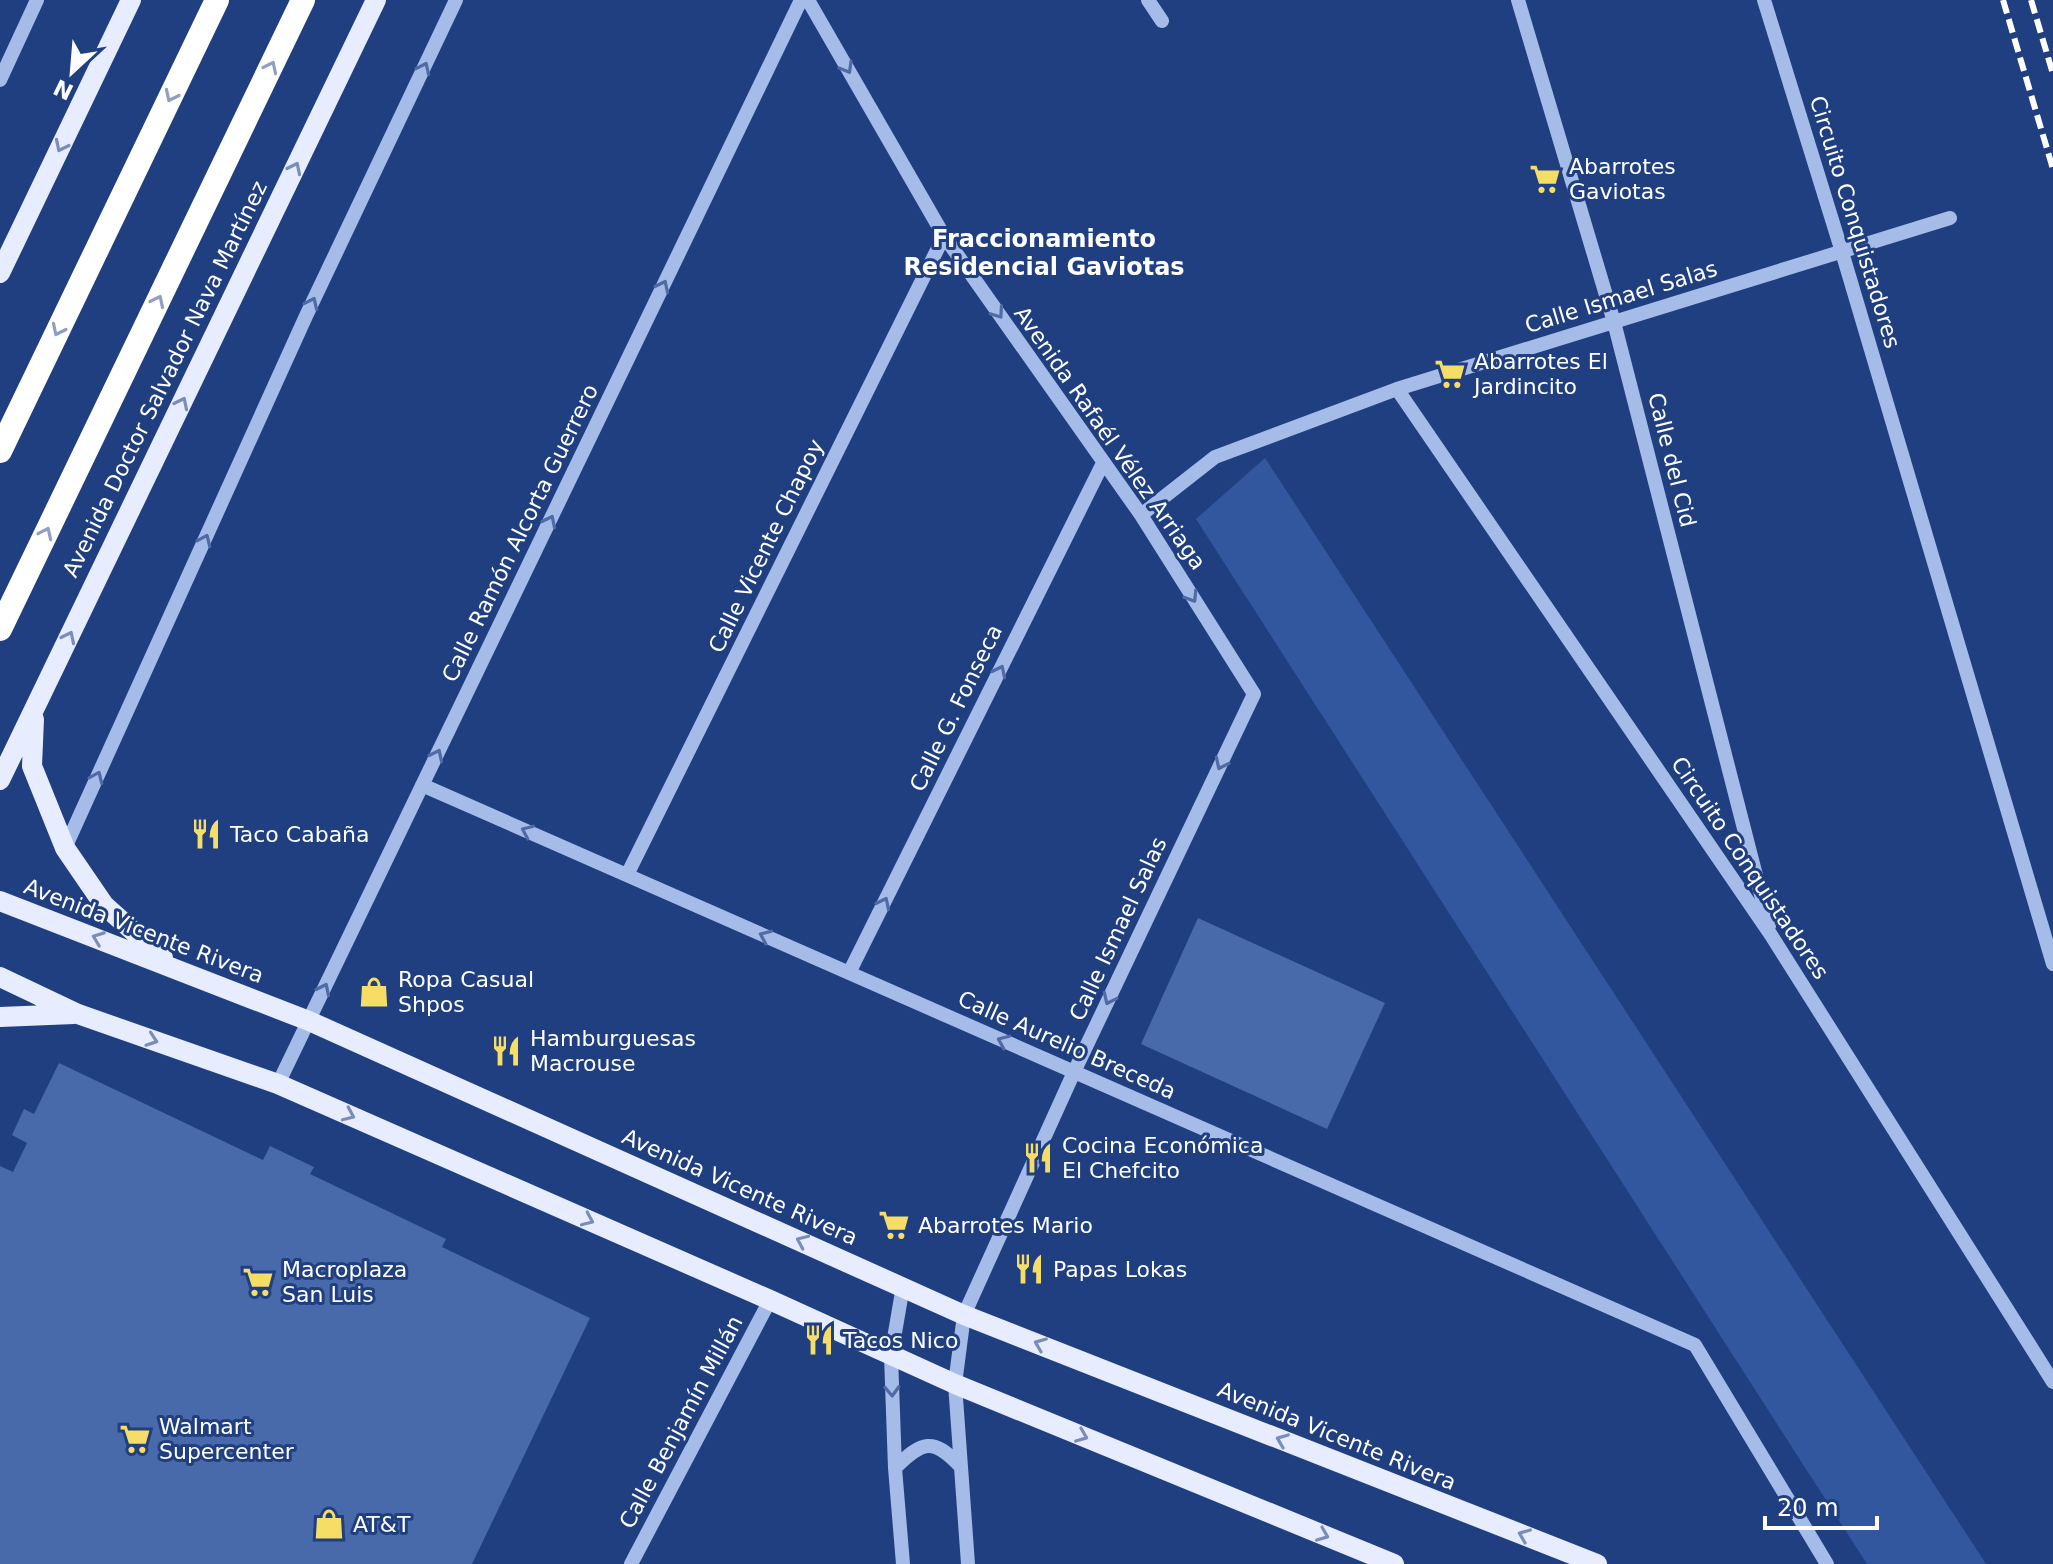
<svg xmlns="http://www.w3.org/2000/svg" width="2053" height="1564" font-family="'DejaVu Sans',sans-serif">
  <rect width="100%" height="100%" fill="#203f80"/>
  <path fill="#33579f" d="M 1265,458 L 1986,1564 L 1867,1564 L 1196,519 Z"/>
  <path fill="#4869aa" d="M 1198,918 L 1385,1003 L 1327,1129 L 1141,1044 Z
    M 59,1063 L 263,1160 L 270,1146 L 314,1167 L 310,1174 L 446,1239 L 442,1247 L 590,1318 L 472,1564 L 0,1564 L 0,1166 L 13,1172 L 27,1143 L 12,1135 L 24,1109 L 34,1114 Z"/>
  <g fill="none" stroke-linecap="round" stroke-linejoin="round">
    <path stroke="#a5bbe8" stroke-width="14" d="M 808,0 L 944,236 L 1141,515 L 1254,694 L 1074,1072 L 964,1315 L 955,1384 L 968,1564
      M 1148,0 L 1162,21
      M 1518,0 L 1614,322 L 1769,926
      M 1764,0 L 1842,252 L 2053,964
      M 0,80 L 37,0
      M 1397,389 L 1771,935 L 2053,1382
      M 1141,515 L 1215,457 L 1397,389 L 1950,218
      M 422,785 L 1695,1345 L 1827,1564
      M 65,848 L 306,316 L 456,0
      M 627,875 L 944,236
      M 849,973 L 1103,463
      M 278,1084 L 801,0
      M 895,1468 C 922,1441 933,1437 960,1466
      M 631,1564 L 770,1300
      M 903,1564 L 895,1468 L 891,1356 L 903,1286"/>
    <path stroke="#e7edfe" stroke-width="20" d="M 0,273 L 131,0
      M 34,719 L 32,766 L 65,848 L 104,905 L 163,958
      M 0,780 L 376,0
      M 0,901 L 309,1021 L 964,1315 L 1597,1564
      M 0,977 L 78,1014 L 278,1084 L 770,1300 L 955,1384 L 1394,1564
      M 0,1017 L 74,1014"/>
    <path stroke="#fff" stroke-width="24" d="M 0,451 L 217,0
      M 0,629 L 303,0"/>
    <path stroke="#fff" stroke-width="6" stroke-dasharray="14 6" stroke-linecap="butt" d="M 2003,0 L 2053,169
      M 2031,0 L 2053,74"/>
  </g>
  <defs><path id="oneway-chevron" d="M-2-3.5L2.5 0L-2 3.5" fill="none" stroke-width="1.6" stroke-linecap="round" stroke-linejoin="round" transform="scale(2)"/></defs>
  <g stroke="#909fc0">
    <use href="#oneway-chevron" transform="translate(271 67) rotate(-64)"/>
    <use href="#oneway-chevron" transform="translate(171 96) rotate(116)"/>
    <use href="#oneway-chevron" transform="translate(158 301) rotate(-64)"/>
    <use href="#oneway-chevron" transform="translate(58 330) rotate(116)"/>
    <use href="#oneway-chevron" transform="translate(46 533) rotate(-65)"/>
  </g>
  <g stroke="#4f6aa4">
    <use href="#oneway-chevron" transform="translate(424 68) rotate(-65)"/>
    <use href="#oneway-chevron" transform="translate(847 68) rotate(60)"/>
    <use href="#oneway-chevron" transform="translate(663 286) rotate(-64)"/>
    <use href="#oneway-chevron" transform="translate(312 303) rotate(-65)"/>
    <use href="#oneway-chevron" transform="translate(998 313) rotate(55)"/>
    <use href="#oneway-chevron" transform="translate(550 521) rotate(-64)"/>
    <use href="#oneway-chevron" transform="translate(205 540) rotate(-66)"/>
    <use href="#oneway-chevron" transform="translate(1192 597) rotate(58)"/>
    <use href="#oneway-chevron" transform="translate(1000 671) rotate(-64)"/>
    <use href="#oneway-chevron" transform="translate(437 755) rotate(-64)"/>
    <use href="#oneway-chevron" transform="translate(1221 764) rotate(115)"/>
    <use href="#oneway-chevron" transform="translate(97 777) rotate(-66)"/>
    <use href="#oneway-chevron" transform="translate(527 831) rotate(-156)"/>
    <use href="#oneway-chevron" transform="translate(884 903) rotate(-64)"/>
    <use href="#oneway-chevron" transform="translate(765 936) rotate(-156)"/>
    <use href="#oneway-chevron" transform="translate(324 989) rotate(-64)"/>
    <use href="#oneway-chevron" transform="translate(1109 999) rotate(115)"/>
    <use href="#oneway-chevron" transform="translate(1003 1041) rotate(-156)"/>
    <use href="#oneway-chevron" transform="translate(892 1391) rotate(88)"/>
  </g>
  <g stroke="#7a8db9">
    <use href="#oneway-chevron" transform="translate(61 146) rotate(116)"/>
    <use href="#oneway-chevron" transform="translate(295 168) rotate(-64)"/>
    <use href="#oneway-chevron" transform="translate(182 403) rotate(-64)"/>
    <use href="#oneway-chevron" transform="translate(69 637) rotate(-64)"/>
    <use href="#oneway-chevron" transform="translate(98 938) rotate(-159)"/>
    <use href="#oneway-chevron" transform="translate(152 1040) rotate(19)"/>
    <use href="#oneway-chevron" transform="translate(349 1115) rotate(24)"/>
    <use href="#oneway-chevron" transform="translate(588 1220) rotate(24)"/>
    <use href="#oneway-chevron" transform="translate(802 1241) rotate(-156)"/>
    <use href="#oneway-chevron" transform="translate(1040 1344) rotate(-158)"/>
    <use href="#oneway-chevron" transform="translate(1082 1436) rotate(22)"/>
    <use href="#oneway-chevron" transform="translate(1282 1440) rotate(-158)"/>
    <use href="#oneway-chevron" transform="translate(1323 1535) rotate(22)"/>
    <use href="#oneway-chevron" transform="translate(1524 1535) rotate(-158)"/>
  </g>
  <defs>
    <g id="supermarket-bare" transform="scale(2.4)"><path d="M-6-5.5h2.5l.6 2H6L4.5 2H-2.5L-4.4-4H-6ZM-1.5 3.2a1.3 1.3 0 1 0 .1 0ZM3 3.2a1.3 1.3 0 1 0 .1 0Z" fill="#f6dd65" stroke="#203f80" stroke-width="2.5" paint-order="stroke"/></g>
    <g id="restaurant-bare" transform="scale(2.4)"><path d="M-5-6h1v4h1v-4h1v4h1v-4h1v5L-1.5 .5V6h-2V.5L-5-1ZM5-6V6H3V1.5H1.5Q1.5-4 5-6Z" fill="#f6dd65" stroke="#203f80" stroke-width="2.5" paint-order="stroke"/></g>
    <g id="shop-bare" transform="scale(2.4)"><path d="M-5-2.5h2.3a2.7 3.5 0 0 1 5.4 0H5L5.5 6h-11ZM-1.5-2.5h3a1.5 2.3 0 0 0-3 0Z" fill="#f6dd65" stroke="#203f80" stroke-width="2.5" paint-order="stroke"/></g>
  </defs>
  <g fill-rule="evenodd">
    <use href="#supermarket-bare" x="1545" y="179"/>
    <use href="#supermarket-bare" x="1450" y="374"/>
    <use href="#restaurant-bare" x="206" y="834"/>
    <use href="#shop-bare" x="374" y="992"/>
    <use href="#restaurant-bare" x="506" y="1051"/>
    <use href="#restaurant-bare" x="1038" y="1158"/>
    <use href="#supermarket-bare" x="894" y="1225"/>
    <use href="#restaurant-bare" x="1029" y="1269"/>
    <use href="#supermarket-bare" x="258" y="1282"/>
    <use href="#restaurant-bare" x="819" y="1340"/>
    <use href="#supermarket-bare" x="135" y="1439"/>
    <use href="#shop-bare" x="329" y="1524"/>
  </g>
  <g text-anchor="middle" dominant-baseline="central" stroke-width="6" stroke-linejoin="round" paint-order="stroke">
    <g font-size="22" fill="#fff" stroke="#203f80" text-anchor="start">
      <text x="1569" y="166">Abarrotes<tspan x="1569" dy="25">Gaviotas</tspan></text>
      <text x="1474" y="361">Abarrotes El<tspan x="1474" dy="25">Jardincito</tspan></text>
      <text x="230" y="834">Taco Cabaña</text>
      <text x="398" y="979">Ropa Casual<tspan x="398" dy="25">Shpos</tspan></text>
      <text x="530" y="1038">Hamburguesas<tspan x="530" dy="25">Macrouse</tspan></text>
      <text x="1062" y="1145">Cocina Económica<tspan x="1062" dy="25">El Chefcito</tspan></text>
      <text x="918" y="1225">Abarrotes Mario</text>
      <text x="282" y="1269">Macroplaza<tspan x="282" dy="25">San Luis</tspan></text>
      <text x="1053" y="1269">Papas Lokas</text>
      <text x="843" y="1340">Tacos Nico</text>
      <text x="159" y="1426">Walmart<tspan x="159" dy="25">Supercenter</tspan></text>
      <text x="353" y="1524">AT&amp;T</text>
    </g>
    <g font-size="22" fill="#fff" stroke="#203f80">
      <text transform="translate(1855 222) rotate(73)">Circuito Conquistadores</text>
      <text transform="translate(1621 297) rotate(-17)">Calle Ismael Salas</text>
      <text transform="translate(165 379) rotate(-64)">Avenida Doctor Salvador Nava Martínez</text>
      <text transform="translate(1110 438) rotate(55)">Avenida Rafaél Vélez Arriaga</text>
      <text transform="translate(1672 460) rotate(76)">Calle del Cid</text>
      <text transform="translate(520 533) rotate(-64)">Calle Ramón Alcorta Guerrero</text>
      <text transform="translate(766 546) rotate(-64)">Calle Vicente Chapoy</text>
      <text transform="translate(956 708) rotate(-64)">Calle G. Fonseca</text>
      <text transform="translate(1750 868) rotate(56)">Circuito Conquistadores</text>
      <text transform="translate(1118 929) rotate(-65)">Calle Ismael Salas</text>
      <text transform="translate(144 931) rotate(21)">Avenida Vicente Rivera</text>
      <text transform="translate(1067 1045) rotate(24)">Calle Aurelio Breceda</text>
      <text transform="translate(740 1187) rotate(24)">Avenida Vicente Rivera</text>
      <text transform="translate(681 1422) rotate(-62)">Calle Benjamín Millán</text>
      <text transform="translate(1337 1436) rotate(22)">Avenida Vicente Rivera</text>
    </g>
    <g font-size="24" font-weight="bold" fill="#fff" stroke="#203f80">
      <text x="1044" y="239">Fraccionamiento<tspan x="1044" dy="28">Residencial Gaviotas</tspan></text>
    </g>
  </g>
  <g transform="translate(72 72) rotate(206)" stroke="#203f80" stroke-width="6" paint-order="stroke">
  <path d="M0-6L14 30L0 20L-14 30Z" fill="#ffffff"/>
  <text y="-12" font-size="22" font-weight="bold" text-anchor="middle" fill="#ffffff">N</text>
  </g>
  <path d="M1765 1516v12h112v-12" fill="none" stroke="#ffffff" stroke-width="4"/>
  <text x="1777" y="1516" font-size="24" fill="#ffffff" stroke="#203f80" stroke-width="6" paint-order="stroke">20 m</text>
</svg>
